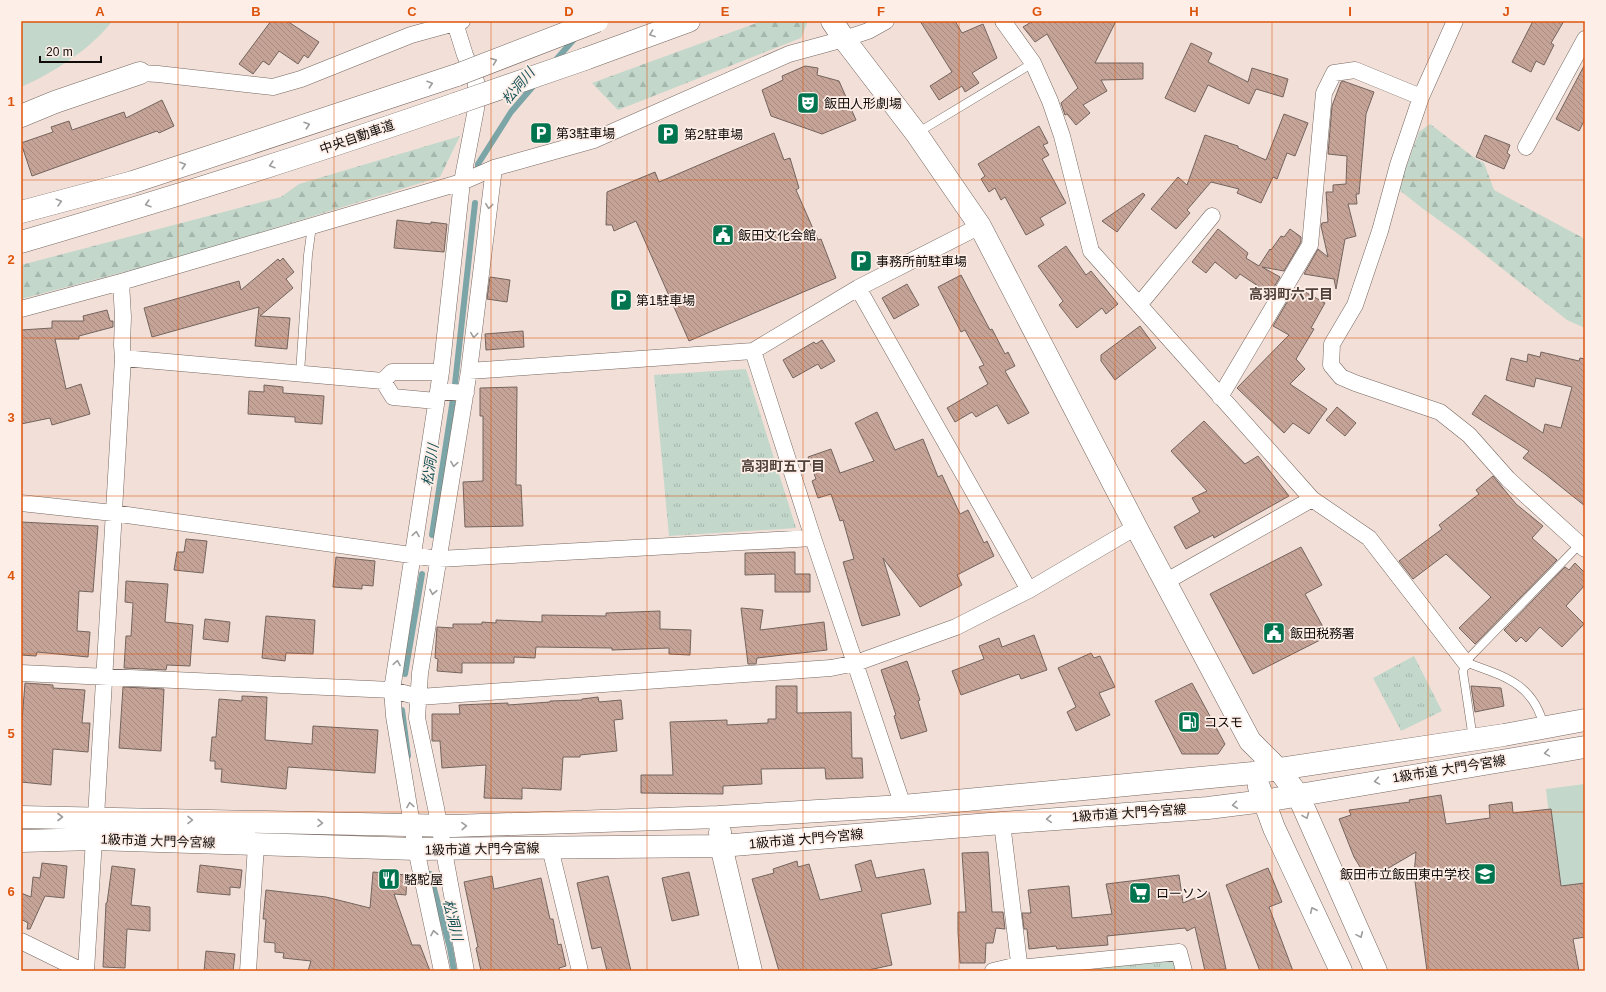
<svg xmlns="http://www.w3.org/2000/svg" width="1606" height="992" font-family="Helvetica,'Noto Sans JP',sans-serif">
  <defs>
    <pattern id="forest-firs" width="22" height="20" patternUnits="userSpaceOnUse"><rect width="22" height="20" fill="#c3d7cb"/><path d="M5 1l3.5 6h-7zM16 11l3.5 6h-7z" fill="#a6b7ad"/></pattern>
    <pattern id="park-tufts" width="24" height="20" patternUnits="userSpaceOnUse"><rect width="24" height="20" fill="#c3d7cb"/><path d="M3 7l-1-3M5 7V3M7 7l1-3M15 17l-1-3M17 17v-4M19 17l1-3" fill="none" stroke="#a6b7ad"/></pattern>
    <pattern id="building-back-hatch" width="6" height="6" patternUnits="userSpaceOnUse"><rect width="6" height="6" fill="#c5a396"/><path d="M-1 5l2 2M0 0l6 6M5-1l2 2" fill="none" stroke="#a88b80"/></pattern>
  </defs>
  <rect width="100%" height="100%" fill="#f2e0d8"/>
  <path fill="#c3d7cb" d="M 21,21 L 112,21 C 94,47 50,75 21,87 Z
    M 1585,784 L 1585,892 L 1558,895 L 1546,789 Z"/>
  <path fill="url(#forest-firs)" d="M 762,21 L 808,21 L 801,38 L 618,110 L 592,83 Z
    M 1430,124 L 1476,159 L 1484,163 L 1494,190 L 1585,239 L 1585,328 L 1567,320 L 1465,239 L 1422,208 L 1398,189 L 1419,132 Z
    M 460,136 L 440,177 L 181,257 L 21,299 L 21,265 L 281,197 L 299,184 Z"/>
  <path fill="url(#park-tufts)" d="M 746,369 L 796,528 L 669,536 L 654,375 Z
    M 1414,656 L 1442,711 L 1401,731 L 1373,678 Z
    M 1167,958 L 1174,961 L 1177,971 L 1047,971 Z"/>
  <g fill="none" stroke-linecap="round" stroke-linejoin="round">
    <path stroke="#7ca5a8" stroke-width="6" d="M 554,62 L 576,37
      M 478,174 L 478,164 L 511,112 L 535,84
      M 455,384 L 475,203
      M 432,535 L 453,399
      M 405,674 L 422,574
      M 402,710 L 408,756
      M 430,874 L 450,948 L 454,971"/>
  </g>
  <path fill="url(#building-back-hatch)" stroke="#74645e" d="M 271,21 L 287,21 L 319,42 L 308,58 L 304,55 L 298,64 L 279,51 L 269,65 L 263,61 L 253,74 L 239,64 Z
    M 920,21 L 955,21 L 962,33 L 983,24 L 997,58 L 972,73 L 979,83 L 965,92 L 962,86 L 939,100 L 930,86 L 952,72 Z
    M 1033,21 L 1116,21 L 1095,63 L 1143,63 L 1143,79 L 1101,80 L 1107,91 L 1083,105 L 1090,113 L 1076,125 L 1067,114 L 1065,115 L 1061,103 L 1078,88 L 1047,34 L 1035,42 L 1023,27 Z
    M 1533,21 L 1564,21 L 1551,43 L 1554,45 L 1544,65 L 1536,61 L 1531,72 L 1512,62 Z
    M 1191,43 L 1212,53 L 1208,62 L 1248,82 L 1252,68 L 1288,79 L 1283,97 L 1256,89 L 1249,104 L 1208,85 L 1195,112 L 1165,98 Z
    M 1585,64 L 1585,119 L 1579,131 L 1556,119 Z
    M 805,66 L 818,68 L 817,75 L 839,81 L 856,120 L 822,134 L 771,116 L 762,90 L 783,80 L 782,76 Z
    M 1343,81 L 1374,92 L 1366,114 L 1359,194 L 1356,194 L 1357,204 L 1348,204 L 1356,236 L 1345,239 L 1336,289 L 1334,279 L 1304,274 L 1318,249 L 1328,257 L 1321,226 L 1322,223 L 1328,222 L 1326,192 L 1333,192 L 1333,185 L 1346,184 L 1347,156 L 1328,154 L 1332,106 L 1341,82 Z
    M 162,100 L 174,126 L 159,133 L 157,131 L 32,176 L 21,143 L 53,132 L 51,127 L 69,121 L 72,130 L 124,112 L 126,118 Z
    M 1284,114 L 1308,123 L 1295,156 L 1287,153 L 1277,179 L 1273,177 L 1261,203 L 1237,193 L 1239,189 L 1211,182 L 1187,210 L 1190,213 L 1176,229 L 1151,209 L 1178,177 L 1187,185 L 1205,135 L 1238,146 L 1238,148 L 1266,160 Z
    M 1039,126 L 1048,143 L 1043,145 L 1049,155 L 1042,159 L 1066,203 L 1040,218 L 1044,225 L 1026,235 L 1005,197 L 1001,200 L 995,188 L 989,192 L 981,179 L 985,176 L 978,164 Z
    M 774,133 L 784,160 L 790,158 L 799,188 L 796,190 L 818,240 L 821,239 L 836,278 L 689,341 L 636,221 L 614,231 L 612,225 L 606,225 L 607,192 L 655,172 L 659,182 Z
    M 1485,135 L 1510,145 L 1507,153 L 1510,155 L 1504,169 L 1476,157 Z
    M 1143,193 L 1145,195 L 1117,232 L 1102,221 Z
    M 397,220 L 431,224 L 431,222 L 447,224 L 444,252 L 394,248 Z
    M 1218,229 L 1248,253 L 1246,258 L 1259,266 L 1270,249 L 1271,250 L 1281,236 L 1284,237 L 1290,229 L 1301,237 L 1301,242 L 1284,271 L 1262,267 L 1280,277 L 1270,294 L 1240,274 L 1236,279 L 1215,262 L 1206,273 L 1192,262 Z
    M 1066,246 L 1086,275 L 1091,271 L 1118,304 L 1106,314 L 1102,308 L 1077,328 L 1059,305 L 1063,301 L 1038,266 Z
    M 283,258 L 294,272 L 286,279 L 293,288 L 260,316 L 290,318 L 287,349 L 255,346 L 259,307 L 152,337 L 144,308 L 239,281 L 241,290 L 278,259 L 280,261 Z
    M 961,275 L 990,330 L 992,329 L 1005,354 L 1008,352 L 1015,366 L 1005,371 L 1029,413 L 1008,424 L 997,405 L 976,417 L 972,412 L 955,422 L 947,408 L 988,384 L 979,367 L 984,365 L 965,330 L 961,332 L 938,287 Z
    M 490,277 L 510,280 L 507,302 L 487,299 Z
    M 907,284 L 919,305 L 894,319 L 882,298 Z
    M 1296,287 L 1325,303 L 1311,328 L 1314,329 L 1296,359 L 1305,369 L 1290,384 L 1327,409 L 1309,434 L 1293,423 L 1284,433 L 1237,388 L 1289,335 L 1273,326 Z
    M 107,310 L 110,321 L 113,321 L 113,327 L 79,336 L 79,339 L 55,339 L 66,389 L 81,384 L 90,414 L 52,425 L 50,418 L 21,424 L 21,330 L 52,328 L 52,321 L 84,321 L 83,316 Z
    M 1140,326 L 1156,348 L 1115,380 L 1101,361 L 1101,355 Z
    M 523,331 L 524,347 L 486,350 L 485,334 Z
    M 822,340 L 835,361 L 821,369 L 818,364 L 793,378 L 783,360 L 814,342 L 816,344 Z
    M 1541,352 L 1579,361 L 1580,358 L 1585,359 L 1585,506 L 1545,474 L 1523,458 L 1529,451 L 1472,414 L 1485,395 L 1543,433 L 1545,424 L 1561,428 L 1572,387 L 1536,378 L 1534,387 L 1506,380 L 1511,358 L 1527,362 L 1528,354 L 1540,357 Z
    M 264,385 L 283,387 L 283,393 L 324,396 L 322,424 L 295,422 L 295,417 L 248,414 L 249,391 L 264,392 Z
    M 517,387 L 516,485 L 521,485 L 523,526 L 465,527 L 463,482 L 483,481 L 483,416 L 480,416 L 480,388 Z
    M 1337,407 L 1356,423 L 1345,436 L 1326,420 Z
    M 877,412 L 895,450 L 923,439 L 938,477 L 942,475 L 960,514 L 968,510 L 984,543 L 987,541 L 994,556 L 957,575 L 962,585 L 920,607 L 883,558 L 900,615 L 862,626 L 843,562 L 854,559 L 843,520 L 840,521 L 831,494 L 818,498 L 812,481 L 816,479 L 808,457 L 831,449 L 840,473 L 874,461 L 855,423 Z
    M 1204,421 L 1245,464 L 1258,456 L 1289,496 L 1214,538 L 1213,535 L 1186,549 L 1174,527 L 1200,512 L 1192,498 L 1207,491 L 1171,451 Z
    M 1493,476 L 1516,504 L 1543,526 L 1532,538 L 1557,560 L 1475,644 L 1459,628 L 1491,597 L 1446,554 L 1413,579 L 1399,561 L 1442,529 L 1439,525 L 1479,494 L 1476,490 Z
    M 21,522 L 98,526 L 93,592 L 79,591 L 77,631 L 90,632 L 88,657 L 37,652 L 36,656 L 21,655 Z
    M 186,539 L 207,541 L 203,573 L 174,570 L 177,552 L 184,552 Z
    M 1301,547 L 1322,585 L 1305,594 L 1328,636 L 1253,674 L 1210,594 Z
    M 795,552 L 795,574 L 810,574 L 810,592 L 775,592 L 775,574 L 745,575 L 745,553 Z
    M 336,557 L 375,561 L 373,586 L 362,585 L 362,589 L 333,587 Z
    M 1575,563 L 1585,573 L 1585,585 L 1566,606 L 1584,624 L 1562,647 L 1540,627 L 1526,642 L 1521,637 L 1516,642 L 1504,630 L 1565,567 L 1569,570 Z
    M 126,581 L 168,584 L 165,622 L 193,625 L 190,666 L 167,665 L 166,670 L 124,668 L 126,636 L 131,636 L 133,603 L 125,602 Z
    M 741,608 L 763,610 L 760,630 L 824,622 L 827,650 L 757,658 L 756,664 L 748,664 Z
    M 660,611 L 660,629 L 691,630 L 690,655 L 669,654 L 669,648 L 612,650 L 612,648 L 536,647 L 535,658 L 514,657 L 514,663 L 462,663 L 462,673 L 437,671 L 438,659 L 435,658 L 437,627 L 453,628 L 453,624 L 482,624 L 482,622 L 496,623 L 496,620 L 542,622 L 542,615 L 606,616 L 606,613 Z
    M 266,616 L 315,620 L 313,654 L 286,653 L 285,661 L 262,658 Z
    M 205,619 L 230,622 L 228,642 L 203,639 Z
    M 1034,635 L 1047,670 L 1021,679 L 1019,674 L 961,695 L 952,671 L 984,659 L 979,646 L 999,638 L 1002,647 Z
    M 1091,653 L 1094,658 L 1100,656 L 1115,687 L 1099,693 L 1110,715 L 1076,731 L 1067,712 L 1076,707 L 1058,668 Z
    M 907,661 L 920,700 L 918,701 L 927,731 L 901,739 L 894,716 L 896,715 L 881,670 Z
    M 25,683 L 53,685 L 53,688 L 85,690 L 82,723 L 90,723 L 88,752 L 53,749 L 51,785 L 21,782 L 21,720 L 22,720 Z
    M 1192,683 L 1225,744 L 1218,754 L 1182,754 L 1155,701 Z
    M 776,686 L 797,686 L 797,713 L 851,712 L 852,758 L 862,758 L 863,778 L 826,779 L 825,768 L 761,769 L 762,784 L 723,786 L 723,794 L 641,793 L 641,775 L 673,775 L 670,722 L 727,720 L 727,725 L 768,723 L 768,719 L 776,719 Z
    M 1471,686 L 1501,688 L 1504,706 L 1475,712 Z
    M 123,687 L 164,689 L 161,751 L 119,748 Z
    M 242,696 L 267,697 L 265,740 L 312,744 L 313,726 L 378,730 L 375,773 L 288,767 L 286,789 L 221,782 L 222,769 L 215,769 L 215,761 L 210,761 L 212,737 L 216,737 L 219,699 L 242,701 Z
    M 598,697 L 599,702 L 621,700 L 623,719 L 614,720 L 617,751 L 580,755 L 580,757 L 563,757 L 561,790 L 522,788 L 522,799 L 484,798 L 486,765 L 442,768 L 440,741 L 432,741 L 432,714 L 460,714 L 459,705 L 508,703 L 508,705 L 550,702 L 550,701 L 582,700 L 582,699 Z
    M 1441,795 L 1446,824 L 1490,818 L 1489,805 L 1512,802 L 1513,813 L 1551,809 L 1561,886 L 1585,883 L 1585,937 L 1573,939 L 1579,971 L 1427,971 L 1414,874 L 1416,852 L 1368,880 L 1354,857 L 1339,819 L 1351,815 L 1349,810 L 1410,802 L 1409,800 Z
    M 988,852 L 992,912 L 1003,912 L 1005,929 L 996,928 L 993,943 L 986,943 L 985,963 L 960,963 L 958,932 L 958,912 L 966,912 L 962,853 Z
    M 871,860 L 876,878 L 924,869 L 931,904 L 881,914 L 892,965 L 864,971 L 779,971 L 752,879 L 774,873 L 773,869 L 797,861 L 798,867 L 809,864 L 820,900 L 862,891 L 855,865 Z
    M 42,863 L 67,866 L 64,898 L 45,896 L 30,929 L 27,929 L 28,923 L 21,919 L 21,893 L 31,897 L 33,877 L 40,878 Z
    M 200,865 L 242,870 L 240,888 L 230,887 L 230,895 L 197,892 Z
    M 112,866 L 135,869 L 131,905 L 150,907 L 150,931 L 127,929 L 125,968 L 103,967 L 106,903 L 107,903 Z
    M 1268,868 L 1282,902 L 1269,907 L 1293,971 L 1260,971 L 1226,885 Z
    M 373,872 L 407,875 L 406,895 L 394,894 L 412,945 L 420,945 L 430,971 L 308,971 L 311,961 L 283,958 L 284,953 L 275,952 L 275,943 L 264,942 L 266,919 L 263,919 L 266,890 L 326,897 L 370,908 Z
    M 689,872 L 699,915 L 672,921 L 662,878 Z
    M 1179,875 L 1183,903 L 1209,892 L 1226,969 L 1205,971 L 1195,927 L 1187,931 L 1185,928 L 1107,936 L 1108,945 L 1057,949 L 1056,946 L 1029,949 L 1027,929 L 1024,929 L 1022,913 L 1031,913 L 1028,890 L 1069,886 L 1072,918 L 1112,914 L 1106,884 Z
    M 492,876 L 494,889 L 541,878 L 550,919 L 553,919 L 558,945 L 561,944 L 566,966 L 559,968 L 560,971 L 481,971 L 476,948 L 478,947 L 464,882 Z
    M 608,876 L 617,912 L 631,971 L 607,971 L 601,947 L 592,949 L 577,883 Z
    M 206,951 L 235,954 L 233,971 L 204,971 Z"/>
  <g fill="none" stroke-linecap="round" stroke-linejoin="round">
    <g stroke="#766760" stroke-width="9">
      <path id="lane" d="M 917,133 L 1033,63
        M 300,373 L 308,255 L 312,226
        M 1465,662 C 1503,676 1534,683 1544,727
        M 1473,739 L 1463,672 L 1465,662 L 1580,544"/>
    </g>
    <g stroke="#766760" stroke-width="17">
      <path id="street" d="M 1003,21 L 1033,63 L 1050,101 L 1062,136 L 1091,251 L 1312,499 L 1369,538 L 1465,662
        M 1455,21 L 1421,97 L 1398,165 L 1380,231 L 1355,305 L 1332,344 L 1331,365 L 1341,377 L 1355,383 L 1440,412 L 1469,435 L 1508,479 L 1585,549
        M 140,73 L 158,74 L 273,87 L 301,79 L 411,35 L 462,21
        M 1526,147 L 1585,39
        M 858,288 L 1029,590
        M 1139,305 L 1212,216
        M 21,309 L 121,282 L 462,182 L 494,168 L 594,140 L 789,54 L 844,39 L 868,31 L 886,21
        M 753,351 L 813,538 L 903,806
        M 123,358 L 383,381 L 392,372 L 441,372
        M 469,371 L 753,351 L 858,288 L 980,226
        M 383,381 L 393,397 L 436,401
        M 438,391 L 466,393
        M 1220,397 L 1310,245 L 1324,93 L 1334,73 L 1355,70 L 1421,97
        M 21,503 L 113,513 L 439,559 L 813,538
        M 1165,582 L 1312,499
        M 21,673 L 392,690 L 419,697 L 831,668 L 856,663 L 956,627 L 1029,590 L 1136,527
        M 96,817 L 123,358 L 122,345 L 123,317 L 121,282
        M 1002,823 L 1020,971
        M 550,848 L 580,971
        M 21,941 L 82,971
        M 1019,968 L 1179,952 L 1184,971
        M 86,971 L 94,839
        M 248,971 L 256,845
        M 442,971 L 416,849 L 394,716 L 392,690 L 441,372 L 462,182 L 476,109 L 476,81 L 465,55 L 455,23
        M 466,971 L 436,808 L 417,718 L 420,673 L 469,371 L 494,168
        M 993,971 L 1018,965"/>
    </g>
    <g stroke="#766760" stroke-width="23">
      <path id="secondary" d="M 832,21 L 844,39 L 916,133 L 980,226 L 1136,527 L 1250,741 L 1279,770 L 1298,795 L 1376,971
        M 21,116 L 55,102 L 140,73
        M 1259,787 L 1274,828 L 1341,971
        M 21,817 L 453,826 L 718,817 L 903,806 L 1253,773 L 1504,735 L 1585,720
        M 720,832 L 721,846 L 751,971
        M 21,841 L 94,839 L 416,849 L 721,846 L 1002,823 L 1208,808 L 1264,801 L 1585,747"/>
    </g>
    <g stroke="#766760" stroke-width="23">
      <path id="highway" d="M 585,59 L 689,21
        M 21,212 L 133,182 L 457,75
        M 21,242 C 167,199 312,154 455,104"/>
    </g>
    <use href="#lane" stroke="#fff" stroke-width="8"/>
    <use href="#street" stroke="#fff" stroke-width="16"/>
    <use href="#secondary" stroke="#fff" stroke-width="22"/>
    <use href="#highway" stroke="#fff" stroke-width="22"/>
    <g stroke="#766760" stroke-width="23" stroke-linecap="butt">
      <path id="highway-bridge" d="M 457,75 L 597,21
        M 455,104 L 585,59"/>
    </g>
    <use href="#highway-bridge" stroke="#fff" stroke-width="22"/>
  </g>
  <defs><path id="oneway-chevron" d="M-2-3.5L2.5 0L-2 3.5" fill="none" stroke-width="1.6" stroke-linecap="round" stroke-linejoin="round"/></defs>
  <g stroke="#9f9d9c">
    <use href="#oneway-chevron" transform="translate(652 34) rotate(160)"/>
    <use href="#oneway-chevron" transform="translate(494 61) rotate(-21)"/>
    <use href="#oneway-chevron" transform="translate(430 84) rotate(-18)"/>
    <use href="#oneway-chevron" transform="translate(307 125) rotate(-18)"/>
    <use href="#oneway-chevron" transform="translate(183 165) rotate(-18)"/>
    <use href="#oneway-chevron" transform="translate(272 165) rotate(163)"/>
    <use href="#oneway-chevron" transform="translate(59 202) rotate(-15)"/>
    <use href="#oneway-chevron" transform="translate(148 204) rotate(163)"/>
    <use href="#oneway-chevron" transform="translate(489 206) rotate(97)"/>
    <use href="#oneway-chevron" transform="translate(474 335) rotate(97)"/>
    <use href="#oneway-chevron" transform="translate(454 464) rotate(99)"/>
    <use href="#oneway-chevron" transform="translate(416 534) rotate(-81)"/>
    <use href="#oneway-chevron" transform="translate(433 592) rotate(100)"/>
    <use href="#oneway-chevron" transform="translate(397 663) rotate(-81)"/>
    <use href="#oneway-chevron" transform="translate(1547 753) rotate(171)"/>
    <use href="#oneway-chevron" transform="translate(1377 781) rotate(170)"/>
    <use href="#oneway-chevron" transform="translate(410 805) rotate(-99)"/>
    <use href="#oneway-chevron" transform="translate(1235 805) rotate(173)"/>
    <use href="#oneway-chevron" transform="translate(1306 816) rotate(68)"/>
    <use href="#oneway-chevron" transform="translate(60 817)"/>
    <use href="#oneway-chevron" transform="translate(1049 819) rotate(176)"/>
    <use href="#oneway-chevron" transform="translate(190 820) rotate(1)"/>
    <use href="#oneway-chevron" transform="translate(320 823) rotate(1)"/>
    <use href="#oneway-chevron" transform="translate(464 826) rotate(-2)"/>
    <use href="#oneway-chevron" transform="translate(1313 910) rotate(-115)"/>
    <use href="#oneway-chevron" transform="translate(434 933) rotate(-101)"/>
    <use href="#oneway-chevron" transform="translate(1360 935) rotate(66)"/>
  </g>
  <path fill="none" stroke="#dd550c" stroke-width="1" stroke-opacity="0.55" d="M 178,21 L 178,971M 334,21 L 334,971M 491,21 L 491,971M 647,21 L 647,971M 803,21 L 803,971M 959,21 L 959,971M 1115,21 L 1115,971M 1272,21 L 1272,971M 1428,21 L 1428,971M 21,180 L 1585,180M 21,338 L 1585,338M 21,496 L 1585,496M 21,654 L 1585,654M 21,812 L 1585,812"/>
  <defs>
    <g id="theatre-square" transform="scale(1.15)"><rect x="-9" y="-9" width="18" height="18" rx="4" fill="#00744e" stroke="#fdeee8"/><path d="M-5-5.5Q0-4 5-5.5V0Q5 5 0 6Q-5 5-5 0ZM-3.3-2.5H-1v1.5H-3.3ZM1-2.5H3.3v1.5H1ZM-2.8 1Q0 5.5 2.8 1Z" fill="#fff"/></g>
    <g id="parking-square" transform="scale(1.15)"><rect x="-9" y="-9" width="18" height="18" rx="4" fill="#00744e" stroke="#fdeee8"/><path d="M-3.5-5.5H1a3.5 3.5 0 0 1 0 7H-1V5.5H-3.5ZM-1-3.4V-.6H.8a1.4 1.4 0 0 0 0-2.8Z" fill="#fff"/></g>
    <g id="civic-square" transform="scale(1.15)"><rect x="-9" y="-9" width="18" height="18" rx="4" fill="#00744e" stroke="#fdeee8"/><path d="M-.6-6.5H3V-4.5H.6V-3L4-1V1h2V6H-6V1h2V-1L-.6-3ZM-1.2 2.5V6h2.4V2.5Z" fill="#fff"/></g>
    <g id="fuel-square" transform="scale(1.15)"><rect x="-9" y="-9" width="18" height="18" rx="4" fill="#00744e" stroke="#fdeee8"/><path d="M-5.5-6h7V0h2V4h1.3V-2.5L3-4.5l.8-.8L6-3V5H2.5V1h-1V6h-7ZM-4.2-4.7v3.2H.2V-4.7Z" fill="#fff"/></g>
    <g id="school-square" transform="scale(1.15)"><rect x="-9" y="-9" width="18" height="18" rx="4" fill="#00744e" stroke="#fdeee8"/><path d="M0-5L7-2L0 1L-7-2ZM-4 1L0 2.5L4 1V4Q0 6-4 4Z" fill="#fff"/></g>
    <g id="restaurant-square" transform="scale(1.15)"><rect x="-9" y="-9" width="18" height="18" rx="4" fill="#00744e" stroke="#fdeee8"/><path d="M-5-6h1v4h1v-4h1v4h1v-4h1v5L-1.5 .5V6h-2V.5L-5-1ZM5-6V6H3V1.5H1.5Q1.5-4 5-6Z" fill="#fff"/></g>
    <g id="supermarket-square" transform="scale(1.15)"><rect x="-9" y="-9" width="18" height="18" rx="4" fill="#00744e" stroke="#fdeee8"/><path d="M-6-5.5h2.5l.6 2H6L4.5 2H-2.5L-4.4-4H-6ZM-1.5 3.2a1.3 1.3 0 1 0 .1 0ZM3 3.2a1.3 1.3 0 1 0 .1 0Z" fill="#fff"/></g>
  </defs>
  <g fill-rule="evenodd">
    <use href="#theatre-square" x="808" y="103"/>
    <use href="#parking-square" x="541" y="133"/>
    <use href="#parking-square" x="668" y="134"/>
    <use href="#civic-square" x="723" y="235"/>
    <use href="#parking-square" x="861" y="261"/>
    <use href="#parking-square" x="621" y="300"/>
    <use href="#civic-square" x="1274" y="633"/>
    <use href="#fuel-square" x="1189" y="722"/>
    <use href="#school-square" x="1485" y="874"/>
    <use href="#restaurant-square" x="389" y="879"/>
    <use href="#supermarket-square" x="1140" y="893"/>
  </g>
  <g text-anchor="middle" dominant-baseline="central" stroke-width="3.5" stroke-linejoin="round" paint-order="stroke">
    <g font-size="13" fill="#100b08" stroke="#fdeee8" text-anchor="start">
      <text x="824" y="103">飯田人形劇場</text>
      <text x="556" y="133">第3駐車場</text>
      <text x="684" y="134">第2駐車場</text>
      <text x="738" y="235">飯田文化会館</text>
      <text x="876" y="261">事務所前駐車場</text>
      <text x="636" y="300">第1駐車場</text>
      <text x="1290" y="633">飯田税務署</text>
      <text x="1204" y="722">コスモ</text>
      <text x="1470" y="874" text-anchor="end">飯田市立飯田東中学校</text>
      <text x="404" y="879">駱駝屋</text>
      <text x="1156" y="893">ローソン</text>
    </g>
    <g font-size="13" fill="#100b08" stroke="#fdeee8">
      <text transform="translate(357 137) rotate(-19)">中央自動車道</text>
      <text transform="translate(1449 769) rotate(-9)">1級市道 大門今宮線</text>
      <text transform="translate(1129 813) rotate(-4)">1級市道 大門今宮線</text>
      <text transform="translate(806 839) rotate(-5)">1級市道 大門今宮線</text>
      <text transform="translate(158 841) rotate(2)">1級市道 大門今宮線</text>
      <text transform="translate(482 849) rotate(-1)">1級市道 大門今宮線</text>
    </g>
    <g font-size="14" font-style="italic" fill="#195458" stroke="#fdeee8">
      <text transform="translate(518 86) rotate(-50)">松洞川</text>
      <text transform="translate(430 465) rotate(-81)">松洞川</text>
      <text transform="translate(453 920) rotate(76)">松洞川</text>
    </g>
    <g font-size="14" font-weight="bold" fill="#50423b" stroke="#fdeee8">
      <text x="1291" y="294">高羽町六丁目</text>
      <text x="783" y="466">高羽町五丁目</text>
    </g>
  </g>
  <rect width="1606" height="992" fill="none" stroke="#fdeee8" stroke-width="44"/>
  <path d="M40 56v6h61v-6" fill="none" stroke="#100b08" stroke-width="2"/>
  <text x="46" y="56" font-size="12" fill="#100b08" stroke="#fdeee8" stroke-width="3" paint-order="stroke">20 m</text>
  <rect x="22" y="22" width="1562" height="948" fill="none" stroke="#dd550c" stroke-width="1.5"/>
  <g font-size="13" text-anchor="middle" font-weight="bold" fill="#dd550c">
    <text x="100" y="16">A</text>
    <text x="256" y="16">B</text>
    <text x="412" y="16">C</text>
    <text x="569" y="16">D</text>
    <text x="725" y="16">E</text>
    <text x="881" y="16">F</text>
    <text x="1037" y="16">G</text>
    <text x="1194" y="16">H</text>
    <text x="1350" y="16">I</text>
    <text x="1506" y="16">J</text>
    <text x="11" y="106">1</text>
    <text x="11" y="264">2</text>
    <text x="11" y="422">3</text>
    <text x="11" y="580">4</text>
    <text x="11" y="738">5</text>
    <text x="11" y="896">6</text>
  </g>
</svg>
